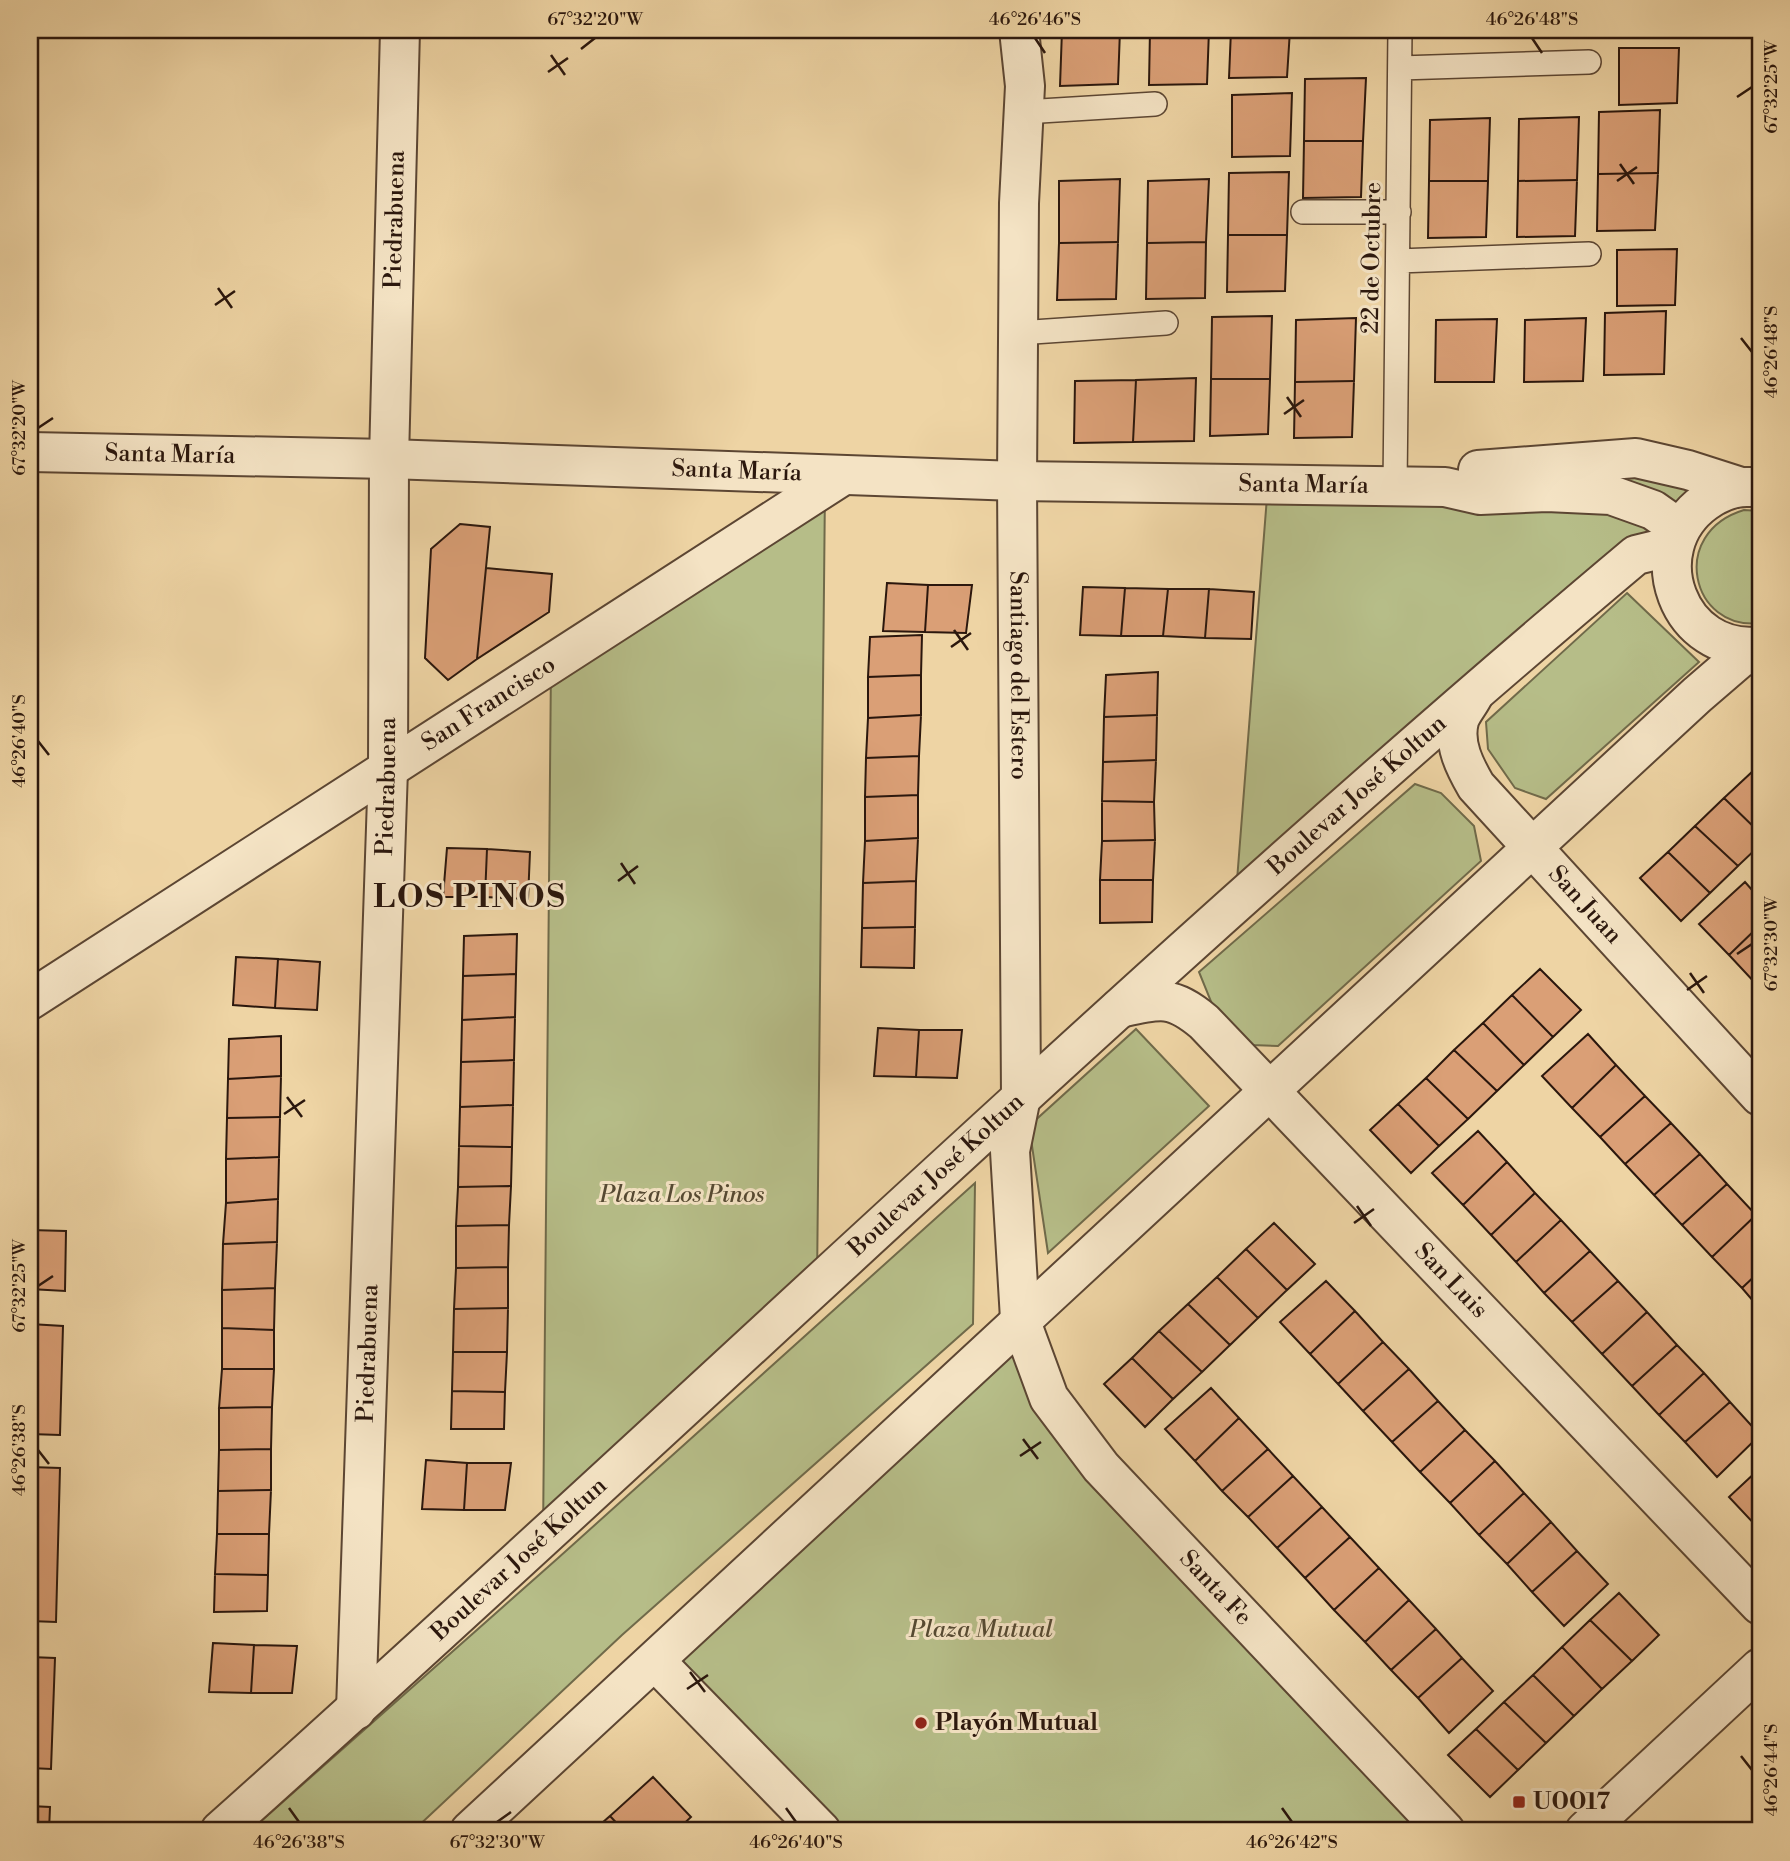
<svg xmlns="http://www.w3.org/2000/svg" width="1790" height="1861" font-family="'Libre Bodoni',serif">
  <rect width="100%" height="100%" fill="#eed4a4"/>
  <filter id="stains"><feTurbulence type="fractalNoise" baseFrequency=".00286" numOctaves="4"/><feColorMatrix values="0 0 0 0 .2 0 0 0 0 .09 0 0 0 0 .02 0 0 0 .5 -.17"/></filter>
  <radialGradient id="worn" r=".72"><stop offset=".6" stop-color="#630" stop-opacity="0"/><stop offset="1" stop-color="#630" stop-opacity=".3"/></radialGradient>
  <path fill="#b6bd88" stroke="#706a4a" stroke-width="2" d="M 1636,458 L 1738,486 L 1235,906 L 1268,484 Z
    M 825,487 L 817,1285 L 543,1538 L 551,664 Z
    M 1744,510 L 1760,511 L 1760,623 C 1691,631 1668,533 1744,510 Z
    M 1627,593 L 1699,662 L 1546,799 L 1515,788 L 1488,749 L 1486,722 Z
    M 1415,784 L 1441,793 L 1474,826 L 1481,861 L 1278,1046 L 1251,1045 L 1214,1009 L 1199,972 Z
    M 1136,1029 L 1209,1106 L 1048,1253 L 1029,1126 Z
    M 975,1183 L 973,1324 L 622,1635 L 413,1831 L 250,1831 L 557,1559 Z
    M 1020,1319 L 1049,1398 L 1448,1831 L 821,1831 L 655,1661 Z"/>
  <path fill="#da9f76" stroke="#2b170d" stroke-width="2" d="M 1062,30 L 1120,30 L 1118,84 L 1060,86 Z
    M 1150,30 L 1209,30 L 1207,84 L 1149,85 Z
    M 1231,30 L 1290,30 L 1287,77 L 1229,78 Z
    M 1431,30 L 1489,30 L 1489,37 L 1431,38 Z
    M 1520,30 L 1578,30 L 1578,36 L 1520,38 Z
    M 1619,48 L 1679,48 L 1677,103 L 1619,105 Z
    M 1366,78 L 1363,141 L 1304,141 L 1305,79 Z
    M 1292,93 L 1290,156 L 1232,157 L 1232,95 Z
    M 1660,110 L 1658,173 L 1598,174 L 1599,112 Z
    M 1579,117 L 1577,180 L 1518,181 L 1519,119 Z
    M 1490,118 L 1488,181 L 1429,181 L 1430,120 Z
    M 1304,141 L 1363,141 L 1361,197 L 1303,198 Z
    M 1289,172 L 1287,235 L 1228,235 L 1229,173 Z
    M 1658,173 L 1655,230 L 1597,231 L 1598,174 Z
    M 1120,179 L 1118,242 L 1059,243 L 1059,181 Z
    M 1209,179 L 1206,242 L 1147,243 L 1148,181 Z
    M 1577,180 L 1575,236 L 1517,237 L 1518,181 Z
    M 1429,181 L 1488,181 L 1486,237 L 1428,238 Z
    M 1228,235 L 1287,235 L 1285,291 L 1227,292 Z
    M 1118,242 L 1116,299 L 1057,300 L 1059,243 Z
    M 1206,242 L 1205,298 L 1146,299 L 1147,243 Z
    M 1677,249 L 1675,305 L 1617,306 L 1617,250 Z
    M 1666,311 L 1664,374 L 1604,375 L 1605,313 Z
    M 1272,316 L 1270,379 L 1211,379 L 1212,317 Z
    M 1356,318 L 1354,381 L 1295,382 L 1296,320 Z
    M 1586,318 L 1583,381 L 1524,382 L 1525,320 Z
    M 1497,319 L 1494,382 L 1435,382 L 1436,320 Z
    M 1196,378 L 1194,441 L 1133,442 L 1136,380 Z
    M 1211,379 L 1270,379 L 1268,434 L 1210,436 Z
    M 1136,380 L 1133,442 L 1074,443 L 1075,381 Z
    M 1354,381 L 1352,437 L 1294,438 L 1295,382 Z
    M 460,524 L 490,527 L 477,659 L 448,680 L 425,658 L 431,549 Z
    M 486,568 L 552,574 L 549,612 L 477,659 Z
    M 887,583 L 928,585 L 925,632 L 883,631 Z
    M 928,585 L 972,585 L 966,633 L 925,632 Z
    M 1083,587 L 1125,588 L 1121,636 L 1080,635 Z
    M 1125,588 L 1168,589 L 1163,636 L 1121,636 Z
    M 1168,589 L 1209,589 L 1205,638 L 1163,636 Z
    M 1209,589 L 1254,592 L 1251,639 L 1205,638 Z
    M 922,635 L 921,675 L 868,677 L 870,637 Z
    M 1158,672 L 1157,715 L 1104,717 L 1106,675 Z
    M 921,675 L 921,715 L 868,718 L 868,677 Z
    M 921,715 L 919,756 L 866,758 L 868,718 Z
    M 1157,715 L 1156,760 L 1103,762 L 1104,717 Z
    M 919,756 L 918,795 L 865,797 L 866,758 Z
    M 1156,760 L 1154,802 L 1102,801 L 1103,762 Z
    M 1760,764 L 1760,778 L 1753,771 Z
    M 1753,771 L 1760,778 L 1760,833 L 1724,798 Z
    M 918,795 L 918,838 L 865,841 L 865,797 Z
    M 1724,798 L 1760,833 L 1760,845 L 1738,866 L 1695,826 Z
    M 1102,801 L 1154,802 L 1155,840 L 1102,841 Z
    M 1695,826 L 1738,866 L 1710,893 L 1668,852 Z
    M 918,838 L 916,881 L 863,883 L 865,841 Z
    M 1155,840 L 1153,880 L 1100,880 L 1102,841 Z
    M 447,848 L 487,849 L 485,897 L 443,897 Z
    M 487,849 L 530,852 L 528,899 L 485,897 Z
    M 1668,852 L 1710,893 L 1681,921 L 1640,878 Z
    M 1100,880 L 1153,880 L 1152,922 L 1100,923 Z
    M 916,881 L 915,927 L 862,928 L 863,883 Z
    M 1745,882 L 1760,899 L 1760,925 L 1729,955 L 1699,924 Z
    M 1760,925 L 1760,982 L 1757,985 L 1729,955 Z
    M 915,927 L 914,968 L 861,967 L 862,928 Z
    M 517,934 L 516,974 L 463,976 L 464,936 Z
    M 236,957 L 278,959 L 275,1008 L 233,1005 Z
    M 278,959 L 320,962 L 317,1010 L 275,1008 Z
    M 1540,969 L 1581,1010 L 1553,1037 L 1512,995 Z
    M 516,974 L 515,1017 L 462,1020 L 463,976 Z
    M 1512,995 L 1553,1037 L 1524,1065 L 1483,1023 Z
    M 515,1017 L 514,1060 L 461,1062 L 462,1020 Z
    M 1483,1023 L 1524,1065 L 1497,1091 L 1454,1050 Z
    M 878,1028 L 919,1030 L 916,1077 L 874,1076 Z
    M 919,1030 L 962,1030 L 957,1078 L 916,1077 Z
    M 1588,1034 L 1616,1065 L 1572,1108 L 1542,1076 Z
    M 281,1036 L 281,1076 L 228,1079 L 229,1039 Z
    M 1454,1050 L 1497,1091 L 1468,1119 L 1426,1078 Z
    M 514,1060 L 513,1105 L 460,1107 L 461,1062 Z
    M 1616,1065 L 1645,1096 L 1600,1137 L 1572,1108 Z
    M 281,1076 L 280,1117 L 227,1118 L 228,1079 Z
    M 1426,1078 L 1468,1119 L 1439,1146 L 1398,1104 Z
    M 1645,1096 L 1671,1123 L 1625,1164 L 1600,1137 Z
    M 1398,1104 L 1439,1146 L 1411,1173 L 1370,1130 Z
    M 513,1105 L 512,1147 L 459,1146 L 460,1107 Z
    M 280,1117 L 279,1157 L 226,1159 L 227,1118 Z
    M 1671,1123 L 1700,1154 L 1654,1195 L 1625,1164 Z
    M 1478,1131 L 1507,1162 L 1463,1205 L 1432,1173 Z
    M 459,1146 L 512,1147 L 511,1186 L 458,1187 Z
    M 1700,1154 L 1727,1184 L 1682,1225 L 1654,1195 Z
    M 279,1157 L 278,1199 L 226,1203 L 226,1159 Z
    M 1507,1162 L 1535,1193 L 1491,1235 L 1463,1205 Z
    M 1727,1184 L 1756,1215 L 1712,1257 L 1682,1225 Z
    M 511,1186 L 509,1225 L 456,1226 L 458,1187 Z
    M 1535,1193 L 1561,1220 L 1516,1262 L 1491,1235 Z
    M 278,1199 L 277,1242 L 223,1244 L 226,1203 Z
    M 1756,1215 L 1760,1219 L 1760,1271 L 1742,1288 L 1712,1257 Z
    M 1561,1220 L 1590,1251 L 1544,1293 L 1516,1262 Z
    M 1274,1223 L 1315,1264 L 1287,1290 L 1246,1249 Z
    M 509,1225 L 508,1267 L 456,1268 L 456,1226 Z
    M 30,1230 L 66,1231 L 65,1291 L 30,1289 Z
    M 277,1242 L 275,1288 L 222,1290 L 223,1244 Z
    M 1246,1249 L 1287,1290 L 1258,1318 L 1217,1277 Z
    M 1590,1251 L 1618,1281 L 1572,1322 L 1544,1293 Z
    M 508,1267 L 508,1308 L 454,1309 L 456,1268 Z
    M 1760,1271 L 1760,1309 L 1742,1288 Z
    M 1217,1277 L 1258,1318 L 1230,1345 L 1188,1304 Z
    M 1326,1281 L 1355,1311 L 1310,1354 L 1280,1322 Z
    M 1618,1281 L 1647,1312 L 1602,1354 L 1572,1322 Z
    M 275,1288 L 274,1330 L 222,1328 L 222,1290 Z
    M 1188,1304 L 1230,1345 L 1202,1372 L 1159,1331 Z
    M 508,1308 L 507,1352 L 453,1352 L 454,1309 Z
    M 1355,1311 L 1383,1342 L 1338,1384 L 1310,1354 Z
    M 1647,1312 L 1677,1345 L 1632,1386 L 1602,1354 Z
    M 30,1324 L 63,1326 L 60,1435 L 30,1434 Z
    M 222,1328 L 274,1330 L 274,1369 L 222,1369 Z
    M 1159,1331 L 1202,1372 L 1173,1399 L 1132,1358 Z
    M 1383,1342 L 1409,1369 L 1363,1411 L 1338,1384 Z
    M 1677,1345 L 1704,1373 L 1659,1415 L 1632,1386 Z
    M 453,1352 L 507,1352 L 505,1392 L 452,1391 Z
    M 1132,1358 L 1173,1399 L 1145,1427 L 1104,1384 Z
    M 222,1369 L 274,1369 L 272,1407 L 219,1408 Z
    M 1409,1369 L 1438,1401 L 1392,1442 L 1363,1411 Z
    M 1704,1373 L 1730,1402 L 1685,1442 L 1659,1415 Z
    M 1211,1388 L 1239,1418 L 1195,1461 L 1165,1429 Z
    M 452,1391 L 505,1392 L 504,1429 L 451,1429 Z
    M 1438,1401 L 1465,1430 L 1420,1472 L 1392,1442 Z
    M 1730,1402 L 1760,1435 L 1717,1477 L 1685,1442 Z
    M 272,1407 L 271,1449 L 219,1450 L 219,1408 Z
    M 1239,1418 L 1268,1449 L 1222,1491 L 1195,1461 Z
    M 1465,1430 L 1495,1461 L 1450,1503 L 1420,1472 Z
    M 271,1449 L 271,1490 L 218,1491 L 219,1450 Z
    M 1268,1449 L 1293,1476 L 1248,1517 L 1222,1491 Z
    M 426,1460 L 467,1463 L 464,1510 L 422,1509 Z
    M 1495,1461 L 1524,1493 L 1479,1535 L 1450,1503 Z
    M 467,1463 L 511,1463 L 505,1510 L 464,1510 Z
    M 30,1467 L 60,1468 L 56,1622 L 30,1621 Z
    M 1757,1471 L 1760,1474 L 1760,1530 L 1729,1497 Z
    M 1293,1476 L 1322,1507 L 1277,1548 L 1248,1517 Z
    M 271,1490 L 269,1534 L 217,1534 L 218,1491 Z
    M 1524,1493 L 1551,1522 L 1507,1564 L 1479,1535 Z
    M 1322,1507 L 1350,1537 L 1305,1578 L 1277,1548 Z
    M 1551,1522 L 1577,1551 L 1532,1592 L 1507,1564 Z
    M 217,1534 L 269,1534 L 268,1575 L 215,1574 Z
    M 1350,1537 L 1379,1568 L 1334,1610 L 1305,1578 Z
    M 1577,1551 L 1608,1584 L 1564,1626 L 1532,1592 Z
    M 1379,1568 L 1409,1600 L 1365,1642 L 1334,1610 Z
    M 215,1574 L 268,1575 L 267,1611 L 214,1612 Z
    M 1619,1593 L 1659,1635 L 1632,1661 L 1590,1620 Z
    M 1409,1600 L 1436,1629 L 1391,1670 L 1365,1642 Z
    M 1590,1620 L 1632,1661 L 1602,1689 L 1562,1647 Z
    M 1436,1629 L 1462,1658 L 1418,1698 L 1391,1670 Z
    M 213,1643 L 254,1645 L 251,1693 L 209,1692 Z
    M 254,1645 L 297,1646 L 292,1693 L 251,1693 Z
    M 1562,1647 L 1602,1689 L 1574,1716 L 1533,1675 Z
    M 30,1657 L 55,1658 L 51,1769 L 30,1768 Z
    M 1462,1658 L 1493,1691 L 1449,1733 L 1418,1698 Z
    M 1533,1675 L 1574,1716 L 1546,1743 L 1504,1702 Z
    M 1504,1702 L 1546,1743 L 1518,1770 L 1476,1729 Z
    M 1476,1729 L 1518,1770 L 1490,1797 L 1448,1755 Z
    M 653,1777 L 691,1817 L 676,1831 L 624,1831 L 610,1816 Z
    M 30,1806 L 50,1807 L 49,1831 L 30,1831 Z
    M 610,1816 L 624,1831 L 593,1831 Z"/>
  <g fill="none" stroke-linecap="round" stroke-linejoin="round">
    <g stroke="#5c4633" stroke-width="26">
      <path id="service" d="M 1400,68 L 1589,62
        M 1024,112 L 1155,104
        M 1303,212 L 1399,212
        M 1398,261 L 1589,254
        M 1018,333 L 1166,323
        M 1395,487 L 1400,30"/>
    </g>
    <g stroke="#5c4633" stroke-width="42">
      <g id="minor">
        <path id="s1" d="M 1019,30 L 1025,86 L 1019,203 L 1017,481 L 1021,1097 L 1010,1151 L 1020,1319 L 1049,1398 L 1101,1467 L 1445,1831"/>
        <path id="s2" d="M 30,1000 L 842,476"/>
        <path id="s3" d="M 1120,1008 C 1160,999 1172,995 1204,1022 L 1760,1605"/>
        <path d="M 655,1661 L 821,1831"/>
        <path id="s4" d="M 356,1710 L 388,769 L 389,459 L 400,30"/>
        <path d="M 1585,1831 L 1760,1668"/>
      </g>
    </g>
    <g stroke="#5c4633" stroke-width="42">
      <g id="tertiary">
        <path id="s5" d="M 30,452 L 389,459 L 1017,481 L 1445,487 L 1480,495 L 1547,492 L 1611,495 L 1653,510 L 1680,529"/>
        <path d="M 1478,470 L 1636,458 L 1688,470 L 1738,486"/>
        <path d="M 1750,487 C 1733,486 1719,492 1705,502 C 1639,550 1679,656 1760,646"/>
        <path id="s6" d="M 1473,696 C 1469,704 1461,713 1459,721 C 1453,744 1465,767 1476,786 L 1760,1096"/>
        <path id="s7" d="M 220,1831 C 693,1408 1149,964 1636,555 L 1673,546"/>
        <path d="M 470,1831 L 1697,695 L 1740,658 L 1760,650"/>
      </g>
    </g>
    <use href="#service" stroke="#f4e3c4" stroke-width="23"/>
    <use href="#minor" stroke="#f4e3c4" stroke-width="38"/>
    <use href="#tertiary" stroke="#f4e3c4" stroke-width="38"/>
  </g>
  <path fill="none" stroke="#2b170d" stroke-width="2.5" d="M 1035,38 L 1045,53M 1532,38 L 1542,53M 581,49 L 595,38M 551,55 L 565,75M 548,72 L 568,58M 1737,97 L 1752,87M 1620,164 L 1634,184M 1617,181 L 1637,167M 218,288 L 232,308M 215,305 L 235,291M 1741,338 L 1752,352M 1287,397 L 1301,417M 1284,414 L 1304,400M 38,428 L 53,418M 954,630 L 968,650M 951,647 L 971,633M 38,741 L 49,755M 621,863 L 635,884M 618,881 L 638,866M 1737,954 L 1752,944M 1690,973 L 1704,993M 1687,990 L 1707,976M 287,1097 L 302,1117M 284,1114 L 305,1100M 1357,1206 L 1371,1226M 1354,1223 L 1374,1209M 38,1286 L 53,1276M 1023,1439 L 1038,1459M 38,1450 L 49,1464M 1020,1456 L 1041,1442M 690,1672 L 705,1692M 687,1689 L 708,1675M 1741,1756 L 1752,1770M 289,1808 L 299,1822M 786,1808 L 796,1822M 1282,1808 L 1292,1822M 497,1822 L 511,1812"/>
  <g fill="#8f2418" stroke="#f4e3c4" stroke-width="2.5">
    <circle cx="921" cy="1723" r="7"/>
    <rect x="1512" y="1795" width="14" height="14" rx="3.5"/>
  </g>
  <g text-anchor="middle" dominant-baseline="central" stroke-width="6" stroke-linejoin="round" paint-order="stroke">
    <g font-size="24" fill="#2b170d" stroke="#f4e3c4">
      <text stroke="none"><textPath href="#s4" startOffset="1491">Piedrabuena</textPath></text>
      <text transform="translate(1372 258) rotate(-89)">22 de Octubre</text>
      <text stroke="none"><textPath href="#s5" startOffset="140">Santa María</textPath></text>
      <text stroke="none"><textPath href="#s5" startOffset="707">Santa María</textPath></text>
      <text stroke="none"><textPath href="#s5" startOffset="1274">Santa María</textPath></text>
      <text stroke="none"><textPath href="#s1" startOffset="646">Santiago del Estero</textPath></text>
      <text stroke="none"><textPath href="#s2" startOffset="546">San Francisco</textPath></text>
      <text stroke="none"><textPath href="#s4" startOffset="924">Piedrabuena</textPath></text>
      <text stroke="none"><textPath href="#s7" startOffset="1538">Boulevar José Koltun</textPath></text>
      <text stroke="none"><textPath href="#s6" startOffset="259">San Juan</textPath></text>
      <text stroke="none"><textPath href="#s7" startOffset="971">Boulevar José Koltun</textPath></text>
      <text stroke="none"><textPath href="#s3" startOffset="448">San Luis</textPath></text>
      <text stroke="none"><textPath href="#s4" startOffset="357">Piedrabuena</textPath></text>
      <text stroke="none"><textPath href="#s7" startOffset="404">Boulevar José Koltun</textPath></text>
      <text stroke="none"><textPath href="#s1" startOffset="1628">Santa Fe</textPath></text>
    </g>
    <g font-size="24" font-style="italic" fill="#554932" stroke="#f4e3c4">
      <text x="682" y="1195">Plaza Los Pinos</text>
      <text x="981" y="1630">Plaza Mutual</text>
    </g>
    <g font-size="24" font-weight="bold" fill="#2b170d" stroke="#f4e3c4" text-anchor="start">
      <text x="935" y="1723">Playón Mutual</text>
      <text x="1533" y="1802">U0017</text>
    </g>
    <g font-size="32" font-weight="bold" letter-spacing="2" fill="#2b170d" stroke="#f4e3c4">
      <text x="470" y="897">LOS PINOS</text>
    </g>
  </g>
  <rect width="1790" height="1861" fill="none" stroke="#eed4a4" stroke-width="77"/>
  <rect x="38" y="38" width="1714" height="1784" fill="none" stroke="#2b170d" stroke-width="2.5"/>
  <g font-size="18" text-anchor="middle" fill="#2b170d">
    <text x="595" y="25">67°32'20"W</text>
    <text x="1035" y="25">46°26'46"S</text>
    <text x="1532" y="25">46°26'48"S</text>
    <text transform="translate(1771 87) rotate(-90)" y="6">67°32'25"W</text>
    <text transform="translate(1771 352) rotate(-90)" y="6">46°26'48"S</text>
    <text transform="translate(19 428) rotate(-90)" y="6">67°32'20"W</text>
    <text transform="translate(19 741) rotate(-90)" y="6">46°26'40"S</text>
    <text transform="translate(1771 944) rotate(-90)" y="6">67°32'30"W</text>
    <text transform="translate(19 1286) rotate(-90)" y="6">67°32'25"W</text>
    <text transform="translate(19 1450) rotate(-90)" y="6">46°26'38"S</text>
    <text transform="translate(1771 1770) rotate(-90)" y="6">46°26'44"S</text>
    <text x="299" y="1848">46°26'38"S</text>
    <text x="497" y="1848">67°32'30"W</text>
    <text x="796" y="1848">46°26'40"S</text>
    <text x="1292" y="1848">46°26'42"S</text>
  </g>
  <rect width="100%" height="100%" filter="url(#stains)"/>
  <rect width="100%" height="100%" fill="url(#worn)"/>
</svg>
